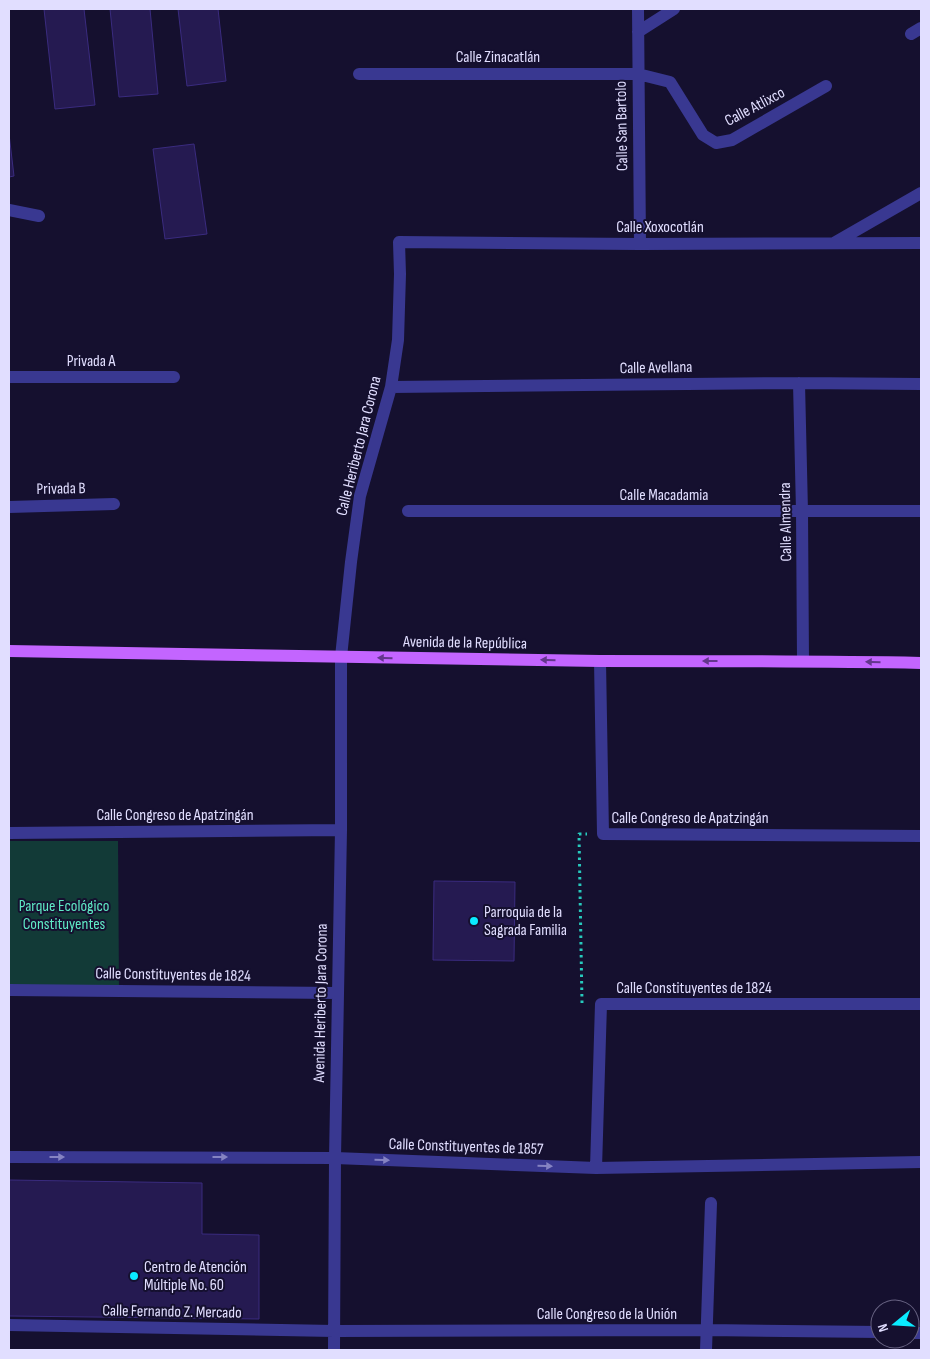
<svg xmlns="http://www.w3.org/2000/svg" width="930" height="1359" font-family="'Sofia Sans Condensed',sans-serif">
  <rect width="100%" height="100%" fill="#15102f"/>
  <path fill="#123a37" d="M 9,841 L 118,841 L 119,989 L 9,989 Z"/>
  <path fill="#251a51" stroke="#3a2b7f" d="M 44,9 L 84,9 L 95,105 L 55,109 Z
    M 110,9 L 150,9 L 158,94 L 119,97 Z
    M 178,9 L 218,9 L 226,81 L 187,86 Z
    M 9,134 L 14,176 L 9,177 Z
    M 194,144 L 207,234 L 165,239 L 153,149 Z
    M 434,881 L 515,882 L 514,961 L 433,960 Z
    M 9,1180 L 202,1183 L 202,1234 L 259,1235 L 259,1319 L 9,1316 Z"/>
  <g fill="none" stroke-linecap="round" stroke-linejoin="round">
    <path stroke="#27cabd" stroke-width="3" stroke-dasharray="2.5 4" stroke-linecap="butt" d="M 582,1003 L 579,834 L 587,834"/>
    <path stroke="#393891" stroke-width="12" d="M 638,9 L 640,244
      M 638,32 L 674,9
      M 911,34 L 921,28
      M 359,74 L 638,74 L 670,82 L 703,135 L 716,143 L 732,140 L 826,86
      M 9,210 L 39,216
      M 834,243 L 921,193
      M 9,377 L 174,377
      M 799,383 L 802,511 L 803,661
      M 391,387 L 799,383 L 921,384
      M 9,507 L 114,504
      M 408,511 L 921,511
      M 600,661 L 603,834 L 921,836
      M 9,833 L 341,830
      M 9,990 L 337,993
      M 9,1157 L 335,1158 L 596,1168 L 921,1162
      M 596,1168 L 601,1004 L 921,1004
      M 9,1325 L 334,1331 L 707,1330 L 880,1332
      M 910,1333 L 921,1333
      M 334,1350 L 335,1158 L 341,830 L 341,657 L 351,562 L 360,496 L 391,387 L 398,340 L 400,274 L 399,242 L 640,244 L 921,243
      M 706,1350 L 711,1203"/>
    <path stroke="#c365ff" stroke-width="12" d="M 9,651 C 206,655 403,659 600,661 C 707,661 814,661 921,663"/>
  </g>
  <defs><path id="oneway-solid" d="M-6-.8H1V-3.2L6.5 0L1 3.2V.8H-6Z" transform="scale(1.25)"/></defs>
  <g fill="#63368d">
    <use href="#oneway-solid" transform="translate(385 658) rotate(-179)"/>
    <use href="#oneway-solid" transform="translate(548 660) rotate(-179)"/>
    <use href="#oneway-solid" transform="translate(710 661) rotate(-180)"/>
    <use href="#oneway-solid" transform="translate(873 662) rotate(-179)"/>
  </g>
  <g fill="#8583c2">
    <use href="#oneway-solid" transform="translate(57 1157)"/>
    <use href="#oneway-solid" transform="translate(220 1157)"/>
    <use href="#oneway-solid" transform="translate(382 1160) rotate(2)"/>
    <use href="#oneway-solid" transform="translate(545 1166) rotate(2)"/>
  </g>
  <g fill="#0aebff" stroke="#15102f" stroke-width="2">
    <circle cx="474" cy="921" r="5"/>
    <circle cx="134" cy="1276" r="5"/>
  </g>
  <g text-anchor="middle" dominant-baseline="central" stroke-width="4" stroke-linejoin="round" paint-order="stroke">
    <g font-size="16" fill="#e1deff" stroke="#15102f">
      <text x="498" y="57">Calle Zinacatlán</text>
      <text transform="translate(755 107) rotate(-28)">Calle Atlixco</text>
      <text transform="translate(622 126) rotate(-91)">Calle San Bartolo</text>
      <text x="660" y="227">Calle Xoxocotlán</text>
      <text x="91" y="361">Privada A</text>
      <text transform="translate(656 368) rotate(-1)">Calle Avellana</text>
      <text transform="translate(359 446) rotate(-76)">Calle Heriberto Jara Corona</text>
      <text transform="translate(61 489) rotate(-1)">Privada B</text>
      <text x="664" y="495">Calle Macadamia</text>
      <text transform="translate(786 522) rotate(-91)">Calle Almendra</text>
      <text transform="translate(465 643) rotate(1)">Avenida de la República</text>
      <text x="175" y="815">Calle Congreso de Apatzingán</text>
      <text x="690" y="818">Calle Congreso de Apatzingán</text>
      <text transform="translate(173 975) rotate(1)">Calle Constituyentes de 1824</text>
      <text x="694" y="988">Calle Constituyentes de 1824</text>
      <text transform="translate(321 1003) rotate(-89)">Avenida Heriberto Jara Corona</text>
      <text transform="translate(466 1147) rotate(2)">Calle Constituyentes de 1857</text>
      <text transform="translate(172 1312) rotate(1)">Calle Fernando Z. Mercado</text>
      <text x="607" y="1314">Calle Congreso de la Unión</text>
    </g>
    <g font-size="16" fill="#5feac5" stroke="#15102f">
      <text x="64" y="906">Parque Ecológico<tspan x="64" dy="18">Constituyentes</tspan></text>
    </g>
    <g font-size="16" fill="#e1deff" stroke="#15102f" text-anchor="start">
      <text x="484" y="912">Parroquia de la<tspan x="484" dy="18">Sagrada Familia</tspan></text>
      <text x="144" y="1267">Centro de Atención<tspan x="144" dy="18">Múltiple No. 60</tspan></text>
    </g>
  </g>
  <rect width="930" height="1359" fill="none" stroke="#e1deff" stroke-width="20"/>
  <g transform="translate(895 1324) rotate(252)"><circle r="24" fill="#15102f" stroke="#676282"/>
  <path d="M0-4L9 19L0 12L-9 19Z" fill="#0aebff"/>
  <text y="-8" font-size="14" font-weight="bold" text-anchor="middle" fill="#e1deff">N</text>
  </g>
</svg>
